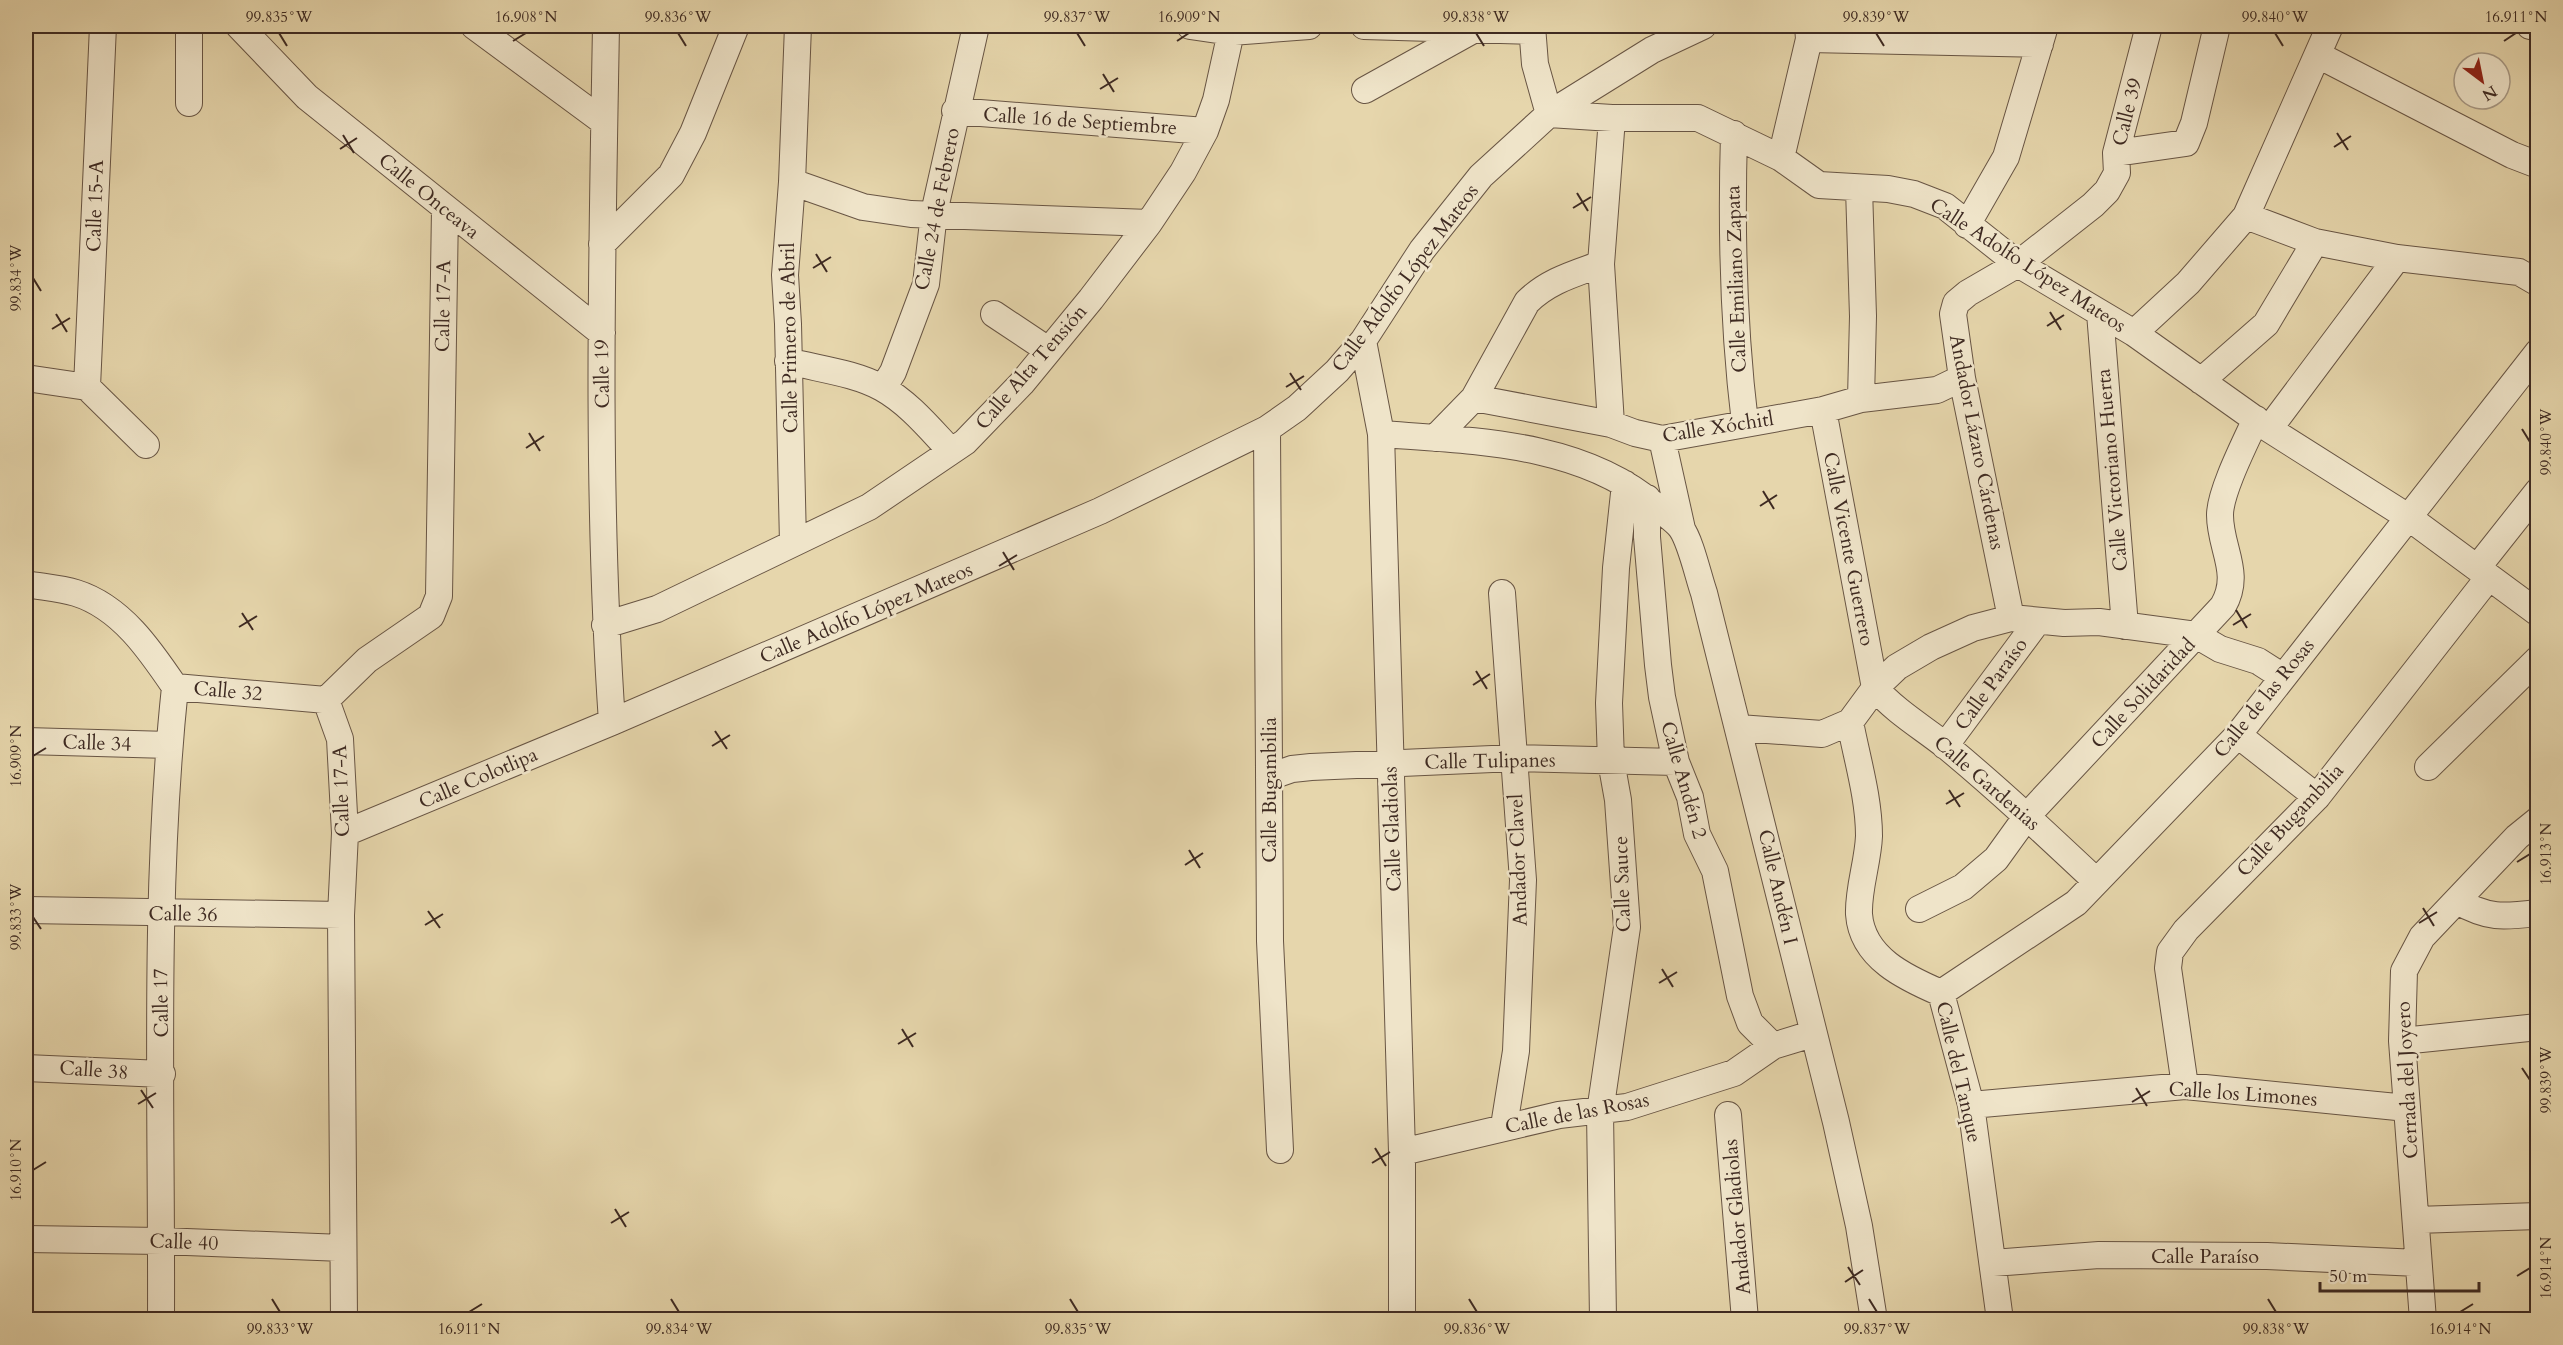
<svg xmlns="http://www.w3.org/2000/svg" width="2563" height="1345" font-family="Cardo,serif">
  <rect width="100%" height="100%" fill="#e6d6ac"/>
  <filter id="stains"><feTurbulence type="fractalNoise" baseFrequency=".00333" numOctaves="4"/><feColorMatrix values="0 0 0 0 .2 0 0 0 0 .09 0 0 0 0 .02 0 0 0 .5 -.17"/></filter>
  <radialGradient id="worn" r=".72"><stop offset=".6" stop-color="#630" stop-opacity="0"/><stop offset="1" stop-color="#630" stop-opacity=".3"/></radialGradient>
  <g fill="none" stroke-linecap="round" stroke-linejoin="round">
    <g stroke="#685544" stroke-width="28">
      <path id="street" d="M 239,26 L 307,97 L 602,333
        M 474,26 L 604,122
        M 606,26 C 602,257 596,490 612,722
        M 1190,26 L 1231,32 L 1309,26
        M 1364,26 L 1532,31
        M 1532,26 L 1535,64 L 1549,114
        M 2530,26 L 2538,28
        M 1809,39 L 2040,44
        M 2318,55 L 2512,155 L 2538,165
        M 1365,90 L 1475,29
        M 189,103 L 189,26
        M 955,111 L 1205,131
        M 1549,114 L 1612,118 L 1698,118 L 1781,158 L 1819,185 L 1888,189 L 1914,194 L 1945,206 L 2018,264 L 2134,333 L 2269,429 L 2408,517 L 2538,613
        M 1734,134 C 1731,233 1733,325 1745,423
        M 2116,153 L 2186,143 L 2194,123 L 2217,26
        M 1781,158 L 1809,39 L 1808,26
        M 792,182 L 863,207 L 911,214 L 1149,223
        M 1859,188 L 1863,316 L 1861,399
        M 2246,216 L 2315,242 L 2397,258 L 2519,272 L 2538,283
        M 1967,225 L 2006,157 L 2045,26
        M 602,244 L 671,175 L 693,133 L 736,26
        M 2100,313 L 2125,626
        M 994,314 L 1048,350
        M 2134,333 L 2188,283 L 2246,216 L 2330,26
        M 1363,341 L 1381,434 L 1402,1152 L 1402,1320
        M 788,361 C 818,369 855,373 882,388 C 909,403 930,429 951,451
        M 26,378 L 87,387
        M 2201,381 L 2266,324 L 2315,242
        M 87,387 L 103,26
        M 87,387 L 146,445
        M 883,388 L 893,372 L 926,284 L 934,213 L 976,26
        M 1474,398 L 1611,424 L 1635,433 L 1662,439 L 1823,410 L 1861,399 L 1937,390 L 1962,378
        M 1823,410 L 1875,688 C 1896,712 1922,727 1946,746 C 1998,789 2047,835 2096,881
        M 1611,424 L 1601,264 L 1612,118
        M 1267,429 L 1270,941 L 1280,1150
        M 2269,429 L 2397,258
        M 1381,434 C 1475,441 1582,442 1657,507 C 1665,514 1676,521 1681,528 C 1691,542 1698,576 1704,593 L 1836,1122 L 1859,1226 L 1874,1320
        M 1435,438 L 1474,398 L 1527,302 C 1548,281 1574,274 1601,264
        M 1662,439 L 1682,529
        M 1647,498 L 1647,537 L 1658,665 L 1662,697 L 1676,762 L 1690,797 L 1697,834 L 1715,871 L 1740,996 L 1750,1023 L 1773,1046
        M 793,543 L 788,324 L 785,275 L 792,182 L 798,26
        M 2477,568 L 2538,491
        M 26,584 C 42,587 60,588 76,593 C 121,607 150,650 175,687 L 326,700
        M 1502,593 L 1523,880 L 1516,1051 L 1504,1126
        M 2011,618 L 1962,378 L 1953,314 L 1956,303 L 1968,293 L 2018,264 L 2093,205 L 2107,191 L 2117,173 L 2116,153 L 2149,26
        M 605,625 L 657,609 L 869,507 L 965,442 L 1022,383 L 1091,299 L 1149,223 L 1183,172 L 1205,131 L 1216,100 L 1231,32
        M 326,700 L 340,739 L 345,833 L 341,915 L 344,1320
        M 326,700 L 367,660 L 431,616 L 439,596 L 445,209
        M 1739,728 L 1822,734 L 1850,722
        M 2238,735 L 2317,797
        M 26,741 L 169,745
        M 1945,746 L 2037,622
        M 2428,767 L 2538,659
        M 1269,777 L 1292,769 L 1311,767 L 1515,758 L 1676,762
        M 345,833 L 612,722 L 1100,511 L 1267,429 L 1297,408 L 1337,371 L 1363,341 L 1422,250 L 1481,176 L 1549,114 L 1652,50 L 1703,26
        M 2457,901 C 2489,919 2503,917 2538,913
        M 1919,909 L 1963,887 L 1996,859 L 2027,816 L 2223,606 C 2242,573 2220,549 2220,515 C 2220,492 2245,443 2256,419
        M 26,910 L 341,915
        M 1941,993 L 2076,903 L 2238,735 L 2538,352
        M 2402,1041 L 2538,1027
        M 26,1068 L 162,1074
        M 2185,1086 L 2168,968 L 2170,952 L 2186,930 L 2317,797 L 2489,577
        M 1971,1105 L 2185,1086 L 2407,1108
        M 1728,1115 L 1745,1320
        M 1402,1152 L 1559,1115 L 1627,1107 L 1734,1073 L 1773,1046 L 1812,1034
        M 2416,1220 L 2538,1216
        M 26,1239 L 161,1241 L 343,1248
        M 1993,1263 L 2099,1255 L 2267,1256 L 2418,1263
        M 161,1320 C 162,1109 153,897 175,687
        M 1603,1320 L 1600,1112 L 1627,927 L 1618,800 L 1611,761 L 1609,703 L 1616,568 L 1625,484
        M 2000,1320 L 1971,1105 L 1941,993 C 1906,978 1862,958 1859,914 C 1858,889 1868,862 1869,836 C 1869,798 1857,759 1850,722 L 1875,688 L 1897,667 L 1931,647 L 1973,628 L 2011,618 L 2064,623 L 2099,622 L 2196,635 L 2220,649 L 2258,661 L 2283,677
        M 2423,1320 L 2402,1041 L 2404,971 L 2422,937 L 2517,837 L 2538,820"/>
    </g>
    <use href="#street" stroke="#efe4c9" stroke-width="26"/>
  </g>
  <path fill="none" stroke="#3e2a22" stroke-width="2" d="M 279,33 L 287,46M 678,33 L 686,46M 1077,33 L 1085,46M 1476,33 L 1484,46M 1876,33 L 1884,46M 2275,33 L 2283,46M 513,41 L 526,33M 1177,41 L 1189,33M 2504,41 L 2516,33M 1103,74 L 1114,92M 1100,89 L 1118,78M 2337,133 L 2348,150M 343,135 L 354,153M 2334,147 L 2351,136M 340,149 L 357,138M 1577,193 L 1588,211M 1573,208 L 1591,197M 816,254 L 827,272M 813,268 L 831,257M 33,278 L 41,291M 2050,312 L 2061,330M 56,314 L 67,332M 2047,326 L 2064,315M 52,329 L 70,318M 1290,373 L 1301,390M 1286,387 L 1304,376M 2522,429 L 2530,442M 529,433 L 540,451M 526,448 L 544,436M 1763,491 L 1774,509M 1760,506 L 1777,495M 1003,552 L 1014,570M 999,566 L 1017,555M 2236,610 L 2247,628M 242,613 L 253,630M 2233,625 L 2251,614M 239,627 L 257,616M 1476,671 L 1487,689M 1473,685 L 1490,674M 715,731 L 727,749M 712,746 L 730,735M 33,756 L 46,748M 1949,790 L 1960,807M 1946,804 L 1964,793M 1189,850 L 1200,868M 2517,862 L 2530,854M 1185,865 L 1203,853M 2423,908 L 2434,926M 428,911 L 440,928M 33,917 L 41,929M 2419,923 L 2437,912M 425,925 L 443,914M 1662,969 L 1673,987M 1659,983 L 1677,972M 902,1029 L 913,1047M 898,1044 L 916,1033M 2522,1068 L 2530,1080M 2136,1088 L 2147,1106M 141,1090 L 153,1108M 2132,1102 L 2150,1091M 138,1104 L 156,1093M 1375,1148 L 1386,1166M 1372,1163 L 1390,1152M 33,1170 L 46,1162M 615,1209 L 626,1227M 611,1223 L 629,1212M 1848,1267 L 1860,1285M 2517,1276 L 2530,1268M 1845,1282 L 1863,1270M 272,1299 L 280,1312M 671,1299 L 679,1312M 1070,1299 L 1078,1312M 1469,1299 L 1477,1312M 1869,1299 L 1877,1312M 2268,1299 L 2276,1312M 469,1312 L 482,1304M 2460,1312 L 2473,1304"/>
  <g text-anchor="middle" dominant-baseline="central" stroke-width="5" stroke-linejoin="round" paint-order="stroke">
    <g font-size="20" fill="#3e2a22" stroke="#efe4c9">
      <text transform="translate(2127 112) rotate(-76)">Calle 39</text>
      <text transform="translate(1080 121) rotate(4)">Calle 16 de Septiembre</text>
      <text transform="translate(429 196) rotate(39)">Calle Onceava</text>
      <text transform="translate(95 206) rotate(-88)">Calle 15-A</text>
      <text transform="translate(937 209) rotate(-79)">Calle 24 de Febrero</text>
      <text transform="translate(2028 265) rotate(33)">Calle Adolfo López Mateos</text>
      <text transform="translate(1405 278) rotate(-53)">Calle Adolfo López Mateos</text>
      <text transform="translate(1736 279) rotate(-92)">Calle Emiliano Zapata</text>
      <text transform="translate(443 306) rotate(-89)">Calle 17-A</text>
      <text transform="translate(789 338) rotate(-91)">Calle Primero de Abril</text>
      <text transform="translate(1031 367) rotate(-49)">Calle Alta Tensión</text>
      <text transform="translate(602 374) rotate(-91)">Calle 19</text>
      <text transform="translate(1718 427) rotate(-9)">Calle Xóchitl</text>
      <text transform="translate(1977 442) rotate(79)">Andador Lázaro Cárdenas</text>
      <text transform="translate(2112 470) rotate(-95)">Calle Victoriano Huerta</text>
      <text transform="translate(1849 549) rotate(79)">Calle Vicente Guerrero</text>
      <text transform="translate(866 613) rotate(-23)">Calle Adolfo López Mateos</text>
      <text transform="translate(1991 684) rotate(-54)">Calle Paraíso</text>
      <text transform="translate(228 691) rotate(5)">Calle 32</text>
      <text transform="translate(2143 693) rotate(-47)">Calle Solidaridad</text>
      <text transform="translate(2264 698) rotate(-51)">Calle de las Rosas</text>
      <text transform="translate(97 743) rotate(2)">Calle 34</text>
      <text transform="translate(1490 761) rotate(-1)">Calle Tulipanes</text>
      <text transform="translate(478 778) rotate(-23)">Calle Colotlipa</text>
      <text transform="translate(1684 780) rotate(74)">Calle Andén 2</text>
      <text transform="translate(1987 783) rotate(41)">Calle Gardenias</text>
      <text transform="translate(1269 790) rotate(-90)">Calle Bugambilia</text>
      <text transform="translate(341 791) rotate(-92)">Calle 17-A</text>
      <text transform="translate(2290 820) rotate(-47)">Calle Bugambilia</text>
      <text transform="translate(1392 829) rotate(-92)">Calle Gladiolas</text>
      <text transform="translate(1518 860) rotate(-92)">Andador Clavel</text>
      <text transform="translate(1622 884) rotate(-92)">Calle Sauce</text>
      <text transform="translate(1778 887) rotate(77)">Calle Andén I</text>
      <text transform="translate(183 914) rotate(1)">Calle 36</text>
      <text transform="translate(161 1003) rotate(-91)">Calle 17</text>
      <text transform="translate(94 1070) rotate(4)">Calle 38</text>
      <text transform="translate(1959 1072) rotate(77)">Calle del Tanque</text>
      <text transform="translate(2407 1080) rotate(-93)">Cerrada del Joyero</text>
      <text transform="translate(2243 1094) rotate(4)">Calle los Limones</text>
      <text transform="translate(1577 1113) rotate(-11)">Calle de las Rosas</text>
      <text transform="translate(1737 1217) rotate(-95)">Andador Gladiolas</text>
      <text transform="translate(184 1242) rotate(2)">Calle 40</text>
      <text x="2205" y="1256">Calle Paraíso</text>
    </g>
  </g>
  <rect width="2563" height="1345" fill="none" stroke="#e6d6ac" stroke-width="66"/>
  <g transform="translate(2482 81) rotate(148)"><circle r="28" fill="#efe4c9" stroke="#a89a86" stroke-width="1.5"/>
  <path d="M0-4.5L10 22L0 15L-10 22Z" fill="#8f2418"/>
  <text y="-9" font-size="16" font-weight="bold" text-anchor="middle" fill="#3e2a22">N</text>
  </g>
  <path d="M2320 1282v9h159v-9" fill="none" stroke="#3e2a22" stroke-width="3"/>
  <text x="2329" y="1282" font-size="18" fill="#3e2a22" stroke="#efe4c9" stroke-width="4.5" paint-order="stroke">50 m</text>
  <rect x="33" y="33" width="2497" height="1279" fill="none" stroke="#3e2a22" stroke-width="2"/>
  <g font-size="15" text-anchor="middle" fill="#3e2a22">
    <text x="279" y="22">99.835°W</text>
    <text x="526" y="22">16.908°N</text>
    <text x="678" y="22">99.836°W</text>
    <text x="1077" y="22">99.837°W</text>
    <text x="1189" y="22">16.909°N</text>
    <text x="1476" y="22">99.838°W</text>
    <text x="1876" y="22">99.839°W</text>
    <text x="2275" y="22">99.840°W</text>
    <text x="2516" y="22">16.911°N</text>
    <text transform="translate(16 278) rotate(-90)" y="5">99.834°W</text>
    <text transform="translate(2546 442) rotate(-90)" y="5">99.840°W</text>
    <text transform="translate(16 756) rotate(-90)" y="5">16.909°N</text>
    <text transform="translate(2546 854) rotate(-90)" y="5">16.913°N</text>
    <text transform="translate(16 917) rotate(-90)" y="5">99.833°W</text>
    <text transform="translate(2546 1080) rotate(-90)" y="5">99.839°W</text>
    <text transform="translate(16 1170) rotate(-90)" y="5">16.910°N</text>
    <text transform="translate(2546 1268) rotate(-90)" y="5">16.914°N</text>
    <text x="280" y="1334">99.833°W</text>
    <text x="469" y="1334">16.911°N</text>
    <text x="679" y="1334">99.834°W</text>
    <text x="1078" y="1334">99.835°W</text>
    <text x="1477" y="1334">99.836°W</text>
    <text x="1877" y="1334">99.837°W</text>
    <text x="2276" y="1334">99.838°W</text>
    <text x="2460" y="1334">16.914°N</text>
  </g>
  <rect width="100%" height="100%" filter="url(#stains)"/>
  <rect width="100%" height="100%" fill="url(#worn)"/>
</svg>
